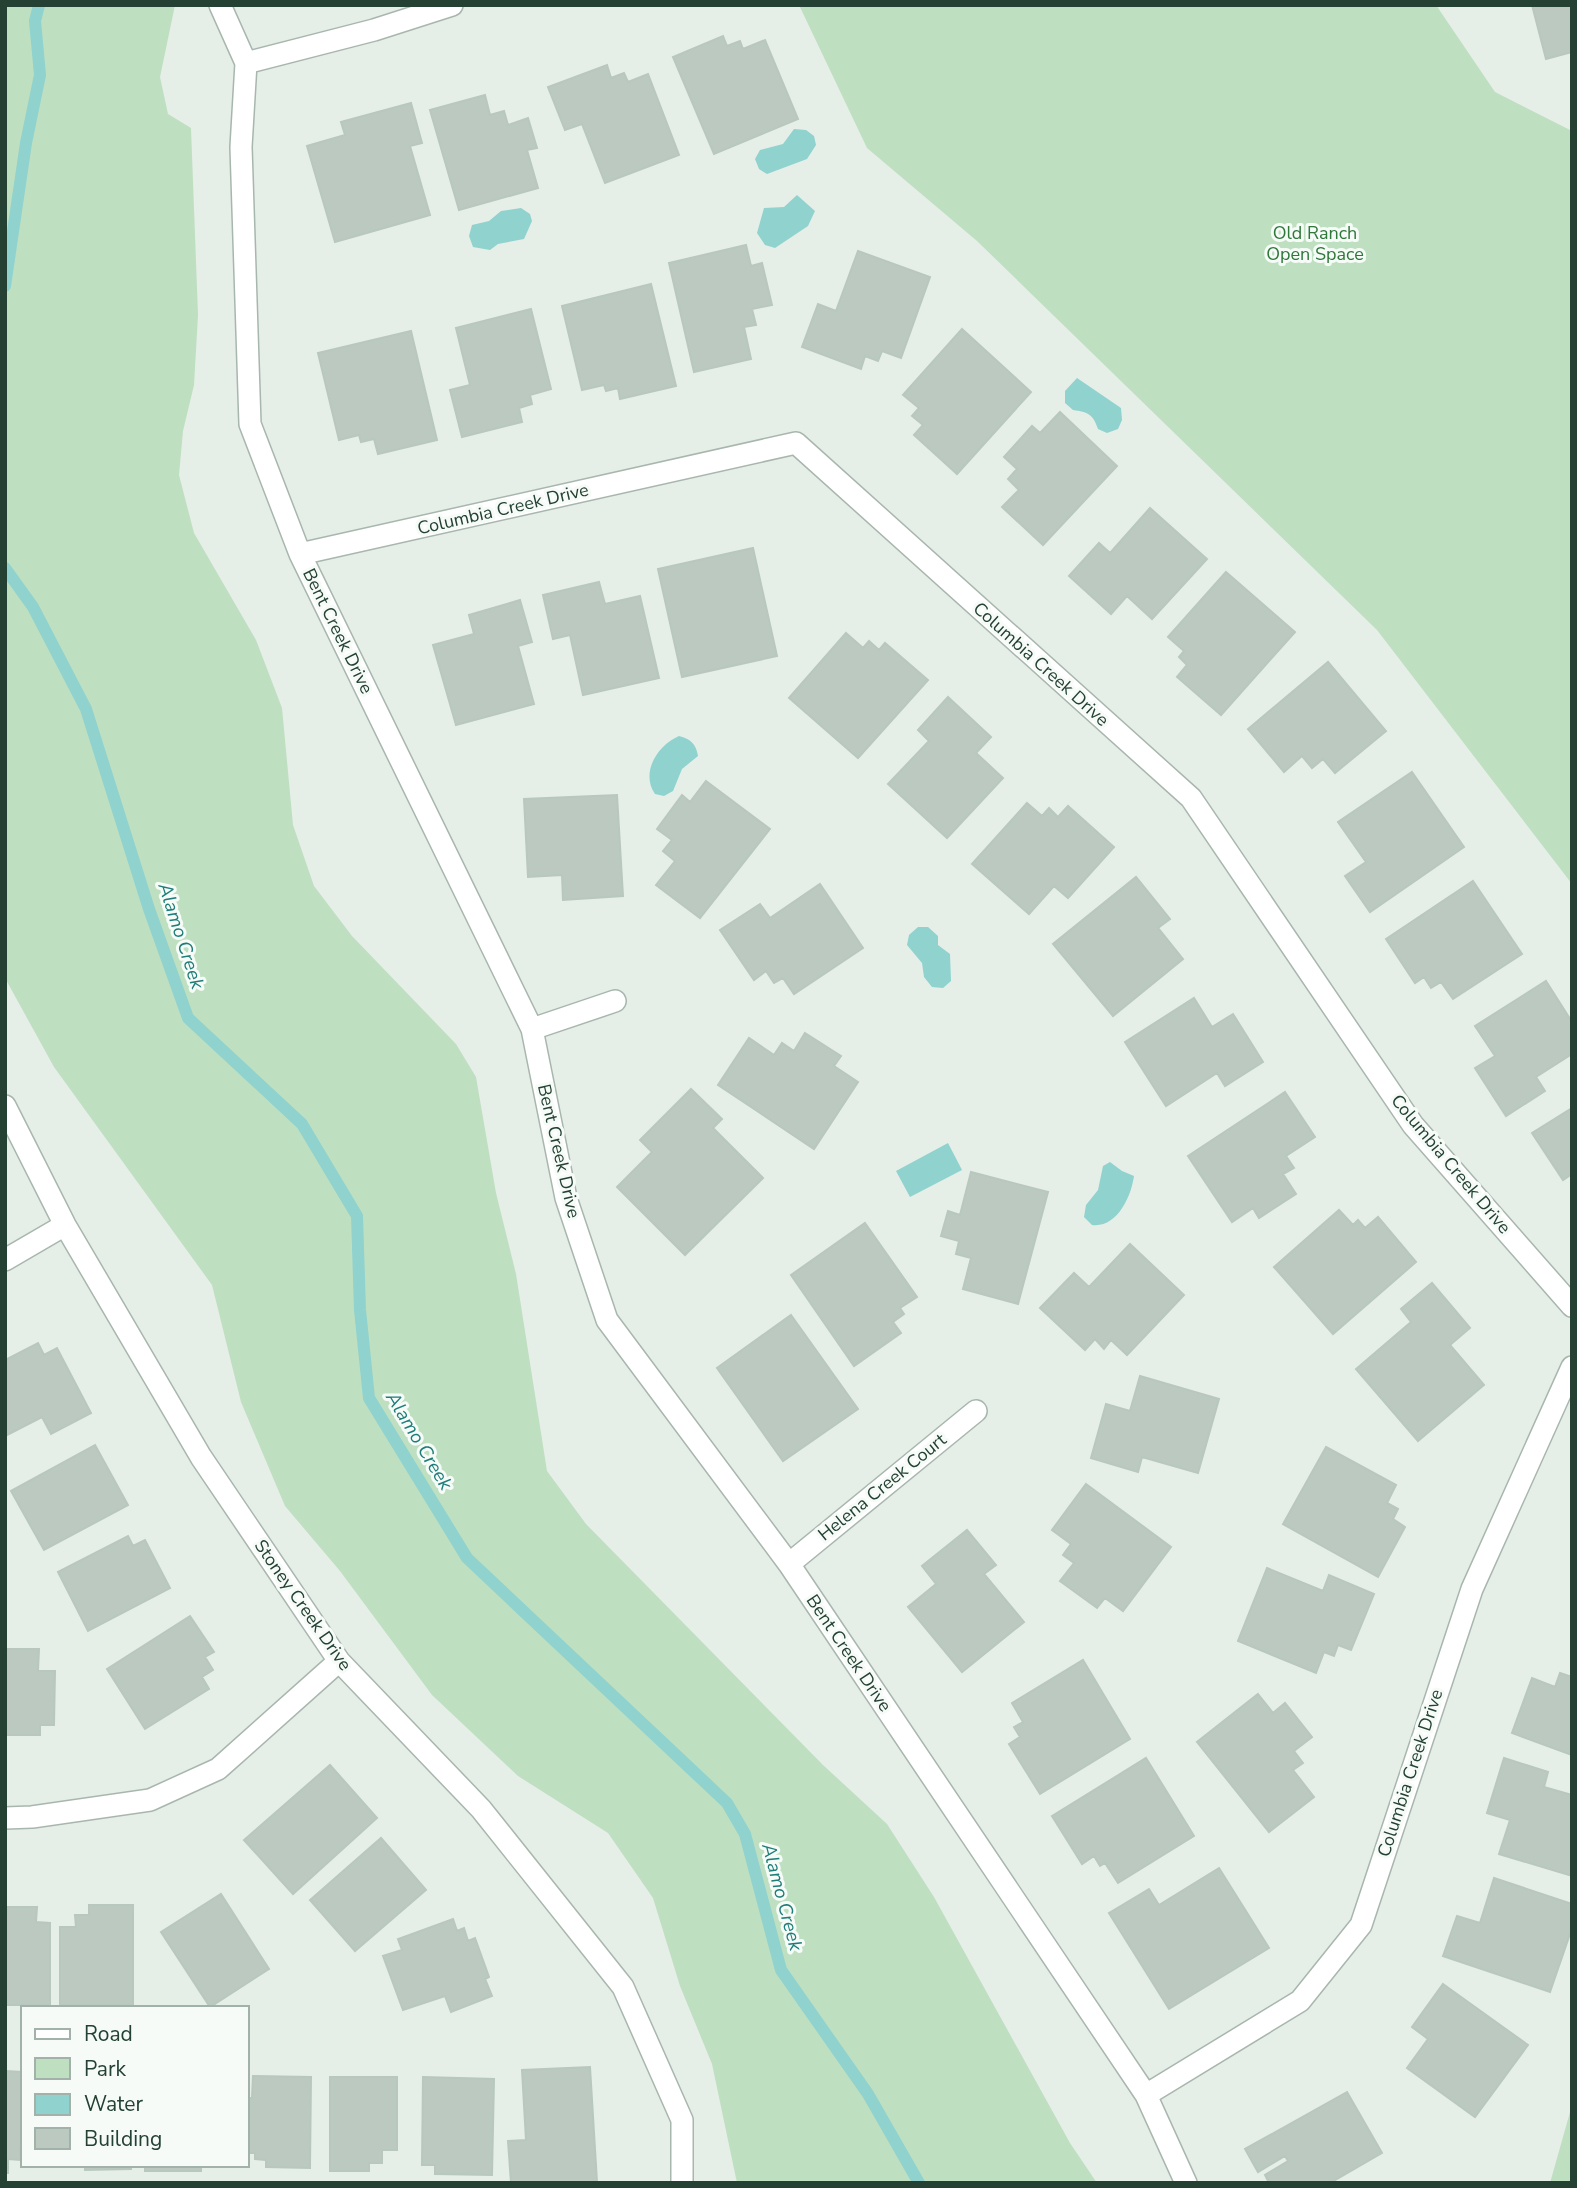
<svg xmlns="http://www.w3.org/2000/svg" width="1577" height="2188" font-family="'Nunito Sans',sans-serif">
  <rect width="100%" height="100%" fill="#e6eee8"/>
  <path fill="#bfdfc1" d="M 5,5 L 175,5 L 160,77 L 168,114 L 191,128 L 198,315 L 194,385 L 183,431 L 179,475 L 194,533 L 256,640 L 282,708 L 293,825 L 314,886 L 352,936 L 456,1044 L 476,1077 L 496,1193 L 516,1274 L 547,1471 L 586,1524 L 823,1765 L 887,1824 L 934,1897 L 1070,2143 L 1097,2183 L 737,2183 L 712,2064 L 680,1986 L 653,1898 L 608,1833 L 518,1776 L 432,1695 L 340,1571 L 285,1506 L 241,1402 L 212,1285 L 54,1067 L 5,978 Z
    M 799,5 L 1436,5 L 1495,92 L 1572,131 L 1572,884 L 1377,630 L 977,241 L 867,148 Z
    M 1572,2105 L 1572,2183 L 1550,2183 Z"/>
  <path fill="#8fd2ce" d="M 794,129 L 806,130 L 814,136 L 816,145 L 807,159 L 767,174 L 759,169 L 755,159 L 760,150 L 783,144 Z
    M 797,195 L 815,211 L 808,226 L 775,248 L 765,245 L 757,233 L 764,208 L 784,207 Z
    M 521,208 L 530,214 L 532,221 L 524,239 L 498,244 L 490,250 L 473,247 L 469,236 L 472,225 L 489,221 L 501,211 Z
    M 1077,378 L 1121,408 L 1122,420 L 1118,429 L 1107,433 L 1098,429 C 1093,414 1088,412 1073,410 L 1065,403 L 1065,391 Z
    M 679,736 C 691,739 696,744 698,756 L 682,769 L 673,791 L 664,796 L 655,794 C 640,772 658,745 679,736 Z
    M 918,927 L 928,927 L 938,936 L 938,945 L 950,954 L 951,981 L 943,988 L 932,987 L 924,977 L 922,963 L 907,945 L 909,935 Z
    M 948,1143 L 962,1170 L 910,1197 L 896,1171 Z
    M 1110,1162 L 1122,1171 L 1134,1176 C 1131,1197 1117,1228 1092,1225 L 1084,1217 L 1086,1205 L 1098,1190 L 1103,1166 Z"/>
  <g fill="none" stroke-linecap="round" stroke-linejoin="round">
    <path stroke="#8fd2ce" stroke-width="12" d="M 5,286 L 26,143 L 40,75 L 35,21 L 39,5
      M 5,568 L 33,607 L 86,709 L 149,909 L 188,1018 L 302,1124 L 357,1216 L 360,1310 L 369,1398 L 467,1558 L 727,1803 L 745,1834 L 781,1970 L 868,2094 L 919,2183"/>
  </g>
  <path fill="#bbc9c1" stroke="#b8c8be" stroke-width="2" d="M 1532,5 L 1572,5 L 1572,52 L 1546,59 Z
    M 723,36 L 727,46 L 740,41 L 743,49 L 765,40 L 798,119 L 714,154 L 673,57 Z
    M 607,65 L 611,78 L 624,73 L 628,82 L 648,74 L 679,155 L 605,183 L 582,124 L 565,130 L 548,87 Z
    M 485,95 L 490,115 L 504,111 L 508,125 L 528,118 L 537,148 L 527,150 L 538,188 L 459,210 L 430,110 Z
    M 411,103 L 422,143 L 410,146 L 430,215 L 335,242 L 307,146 L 345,135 L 341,122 Z
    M 746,245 L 751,266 L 762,263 L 772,305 L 752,309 L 756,325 L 744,327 L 751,359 L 694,372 L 669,263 Z
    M 858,251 L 930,277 L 901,358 L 882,351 L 878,361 L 865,356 L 861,369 L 802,347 L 818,304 L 836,311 Z
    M 651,284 L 676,386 L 620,399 L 618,388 L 606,391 L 604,385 L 582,390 L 562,306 Z
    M 531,309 L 551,389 L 530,395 L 532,404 L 519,408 L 522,422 L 462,437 L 450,390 L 470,385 L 456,328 Z
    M 962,329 L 1031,392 L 957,474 L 914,435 L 923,425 L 912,416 L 919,408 L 903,395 Z
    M 411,331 L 437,440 L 378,454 L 374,439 L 361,442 L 359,435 L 339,440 L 318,353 Z
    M 1060,412 L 1117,466 L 1043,545 L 1002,507 L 1019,490 L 1008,479 L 1017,469 L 1004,457 L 1032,426 L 1040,433 Z
    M 1150,508 L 1207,559 L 1152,619 L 1127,596 L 1111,614 L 1069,576 L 1099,543 L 1110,553 Z
    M 753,548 L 777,656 L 682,677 L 658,569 Z
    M 1226,572 L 1295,632 L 1221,715 L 1177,677 L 1187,665 L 1179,657 L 1184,651 L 1168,637 Z
    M 599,582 L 605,604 L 640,596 L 659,678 L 583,695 L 570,635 L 553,639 L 543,595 Z
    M 520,600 L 532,642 L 518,646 L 534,704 L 456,725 L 433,645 L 474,634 L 469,615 Z
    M 846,633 L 863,648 L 869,641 L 879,650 L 885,643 L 928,680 L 858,758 L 789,698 Z
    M 1328,662 L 1386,731 L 1335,773 L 1323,759 L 1312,768 L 1302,756 L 1284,772 L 1248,729 Z
    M 948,697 L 991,737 L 976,753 L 1003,778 L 947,838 L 888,784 L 929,741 L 918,730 Z
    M 1412,772 L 1464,847 L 1370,912 L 1345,876 L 1366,862 L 1338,822 Z
    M 706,781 L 770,829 L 700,918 L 656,885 L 675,861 L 663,851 L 672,840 L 657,829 L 682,795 L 690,802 Z
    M 617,795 L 623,896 L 563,900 L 562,875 L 528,877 L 524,799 Z
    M 1027,803 L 1042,816 L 1049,808 L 1058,817 L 1068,806 L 1114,847 L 1068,898 L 1054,886 L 1029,914 L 972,864 Z
    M 1136,877 L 1170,919 L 1158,928 L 1183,959 L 1113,1016 L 1053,944 Z
    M 1473,881 L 1522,954 L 1453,999 L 1441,982 L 1431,988 L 1424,977 L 1415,983 L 1386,939 Z
    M 820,884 L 863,948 L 794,994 L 783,978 L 774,983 L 766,971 L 754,980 L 720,930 L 760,904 L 770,918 Z
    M 1546,981 L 1572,1022 L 1572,1054 L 1536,1077 L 1545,1091 L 1506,1116 L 1475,1068 L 1495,1056 L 1475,1026 Z
    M 1194,998 L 1212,1027 L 1233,1014 L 1263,1062 L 1225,1086 L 1217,1073 L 1166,1106 L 1125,1042 Z
    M 805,1033 L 841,1056 L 834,1066 L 858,1082 L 814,1149 L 718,1085 L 749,1038 L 774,1055 L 782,1043 L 794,1051 Z
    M 691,1089 L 722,1119 L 713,1128 L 763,1178 L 685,1255 L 617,1187 L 652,1152 L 640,1140 Z
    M 1285,1092 L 1315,1137 L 1286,1156 L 1294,1168 L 1283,1174 L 1296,1194 L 1259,1218 L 1253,1208 L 1232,1222 L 1188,1156 Z
    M 1572,1108 L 1572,1174 L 1563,1180 L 1532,1133 Z
    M 971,1172 L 1048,1192 L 1018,1304 L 963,1289 L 971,1258 L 956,1254 L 959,1241 L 941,1236 L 948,1211 L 960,1215 Z
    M 1339,1210 L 1353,1225 L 1358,1220 L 1365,1228 L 1378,1217 L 1416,1262 L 1333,1334 L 1274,1267 Z
    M 865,1223 L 917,1297 L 900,1308 L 904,1314 L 893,1322 L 901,1333 L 854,1366 L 791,1275 Z
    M 1130,1244 L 1184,1295 L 1127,1355 L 1111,1340 L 1104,1349 L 1095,1339 L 1085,1350 L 1040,1308 L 1074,1273 L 1089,1287 Z
    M 1432,1283 L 1470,1328 L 1450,1345 L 1484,1385 L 1418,1441 L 1356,1369 L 1411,1322 L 1401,1309 Z
    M 791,1315 L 858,1409 L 783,1461 L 717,1368 Z
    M 38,1343 L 44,1355 L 57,1348 L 91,1413 L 51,1434 L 42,1417 L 5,1436 L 5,1360 Z
    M 1140,1376 L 1219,1399 L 1198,1473 L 1142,1457 L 1138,1472 L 1091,1458 L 1106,1404 L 1130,1411 Z
    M 95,1445 L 128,1505 L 44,1550 L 11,1491 Z
    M 1326,1447 L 1396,1485 L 1387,1503 L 1398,1509 L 1393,1519 L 1405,1527 L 1378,1577 L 1283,1524 Z
    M 1086,1484 L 1171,1547 L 1123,1611 L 1105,1598 L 1097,1608 L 1060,1581 L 1074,1563 L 1063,1555 L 1071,1544 L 1052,1530 Z
    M 967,1530 L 996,1565 L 984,1574 L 1024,1622 L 962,1672 L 908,1607 L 936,1584 L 922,1566 Z
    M 128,1536 L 133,1546 L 145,1540 L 170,1588 L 88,1631 L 58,1572 Z
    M 1267,1568 L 1323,1591 L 1329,1575 L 1374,1594 L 1351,1650 L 1338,1645 L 1334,1656 L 1324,1652 L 1316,1673 L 1238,1641 Z
    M 190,1616 L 214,1652 L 205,1657 L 213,1670 L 202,1677 L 209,1689 L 145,1729 L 107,1669 Z
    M 5,1649 L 39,1649 L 38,1671 L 55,1671 L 54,1725 L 40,1725 L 40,1735 L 5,1735 Z
    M 1083,1660 L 1130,1739 L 1040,1794 L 1009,1744 L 1020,1737 L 1014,1727 L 1023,1722 L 1012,1703 Z
    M 1560,1673 L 1572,1677 L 1572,1755 L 1512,1733 L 1532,1678 L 1555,1687 Z
    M 1258,1694 L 1273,1713 L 1285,1703 L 1312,1737 L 1294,1751 L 1303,1763 L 1293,1770 L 1314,1797 L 1269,1832 L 1197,1742 Z
    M 1146,1758 L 1194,1836 L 1118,1883 L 1105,1863 L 1100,1866 L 1094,1856 L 1082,1864 L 1052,1816 Z
    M 1504,1758 L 1548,1772 L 1544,1787 L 1572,1795 L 1572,1876 L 1499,1854 L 1510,1820 L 1487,1813 Z
    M 330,1765 L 377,1818 L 293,1894 L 244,1840 Z
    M 381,1838 L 426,1890 L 355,1951 L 310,1900 Z
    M 1219,1868 L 1269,1948 L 1169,2009 L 1109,1913 L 1149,1889 L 1159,1905 Z
    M 1494,1878 L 1572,1904 L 1572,1928 L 1550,1992 L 1443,1956 L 1457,1916 L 1480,1923 Z
    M 221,1894 L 269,1969 L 210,2007 L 161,1932 Z
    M 89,1905 L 133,1905 L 133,2005 L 60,2005 L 60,1927 L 76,1927 L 75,1915 L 89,1915 Z
    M 5,1907 L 37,1907 L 36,1922 L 50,1923 L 50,2005 L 5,2005 Z
    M 453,1919 L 457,1931 L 464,1928 L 468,1941 L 475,1938 L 489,1977 L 485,1979 L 492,1996 L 451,2012 L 445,1996 L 403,2010 L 383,1956 L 402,1950 L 398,1939 Z
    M 1443,1984 L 1528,2045 L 1475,2117 L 1407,2068 L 1428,2039 L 1412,2027 Z
    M 590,2067 L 597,2182 L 511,2183 L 508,2141 L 526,2140 L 522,2070 Z
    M 5,2071 L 23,2072 L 23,2148 L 20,2148 L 20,2160 L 8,2159 L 8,2173 L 5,2173 Z
    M 253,2076 L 311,2077 L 310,2168 L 266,2167 L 266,2160 L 255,2159 L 255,2153 L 247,2153 L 247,2098 L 252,2098 Z
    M 330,2077 L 397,2077 L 397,2150 L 382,2150 L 382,2163 L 369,2163 L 369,2171 L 330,2171 Z
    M 423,2077 L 494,2079 L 492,2175 L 435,2174 L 435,2165 L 422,2165 Z
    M 1347,2092 L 1382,2153 L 1330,2183 L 1269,2183 L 1265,2175 L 1288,2161 L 1285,2156 L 1258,2172 L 1245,2149 Z
    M 85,2165 L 131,2165 L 131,2169 L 85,2170 Z
    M 145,2165 L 201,2165 L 201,2171 L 145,2171 Z"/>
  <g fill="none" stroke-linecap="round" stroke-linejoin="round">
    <g stroke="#a8b7ae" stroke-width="24">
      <path id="minor" d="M 220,5 L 246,63 L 241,147 L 250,424 L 300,554 L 532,1029 L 566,1198 L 607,1320 L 789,1564 L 1146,2095 L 1186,2183
        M 246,63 L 374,30 L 452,5
        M 300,554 L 796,443 L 1191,798 L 1413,1125 L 1572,1306
        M 532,1029 L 615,1001
        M 5,1106 L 65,1225 L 201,1457 L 339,1661 L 481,1809 L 623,1987 L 682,2120 L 682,2183
        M 5,1260 L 65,1225
        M 789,1564 L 976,1411
        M 5,1818 L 32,1817 L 150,1800 L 218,1769 L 339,1661
        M 1146,2095 L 1300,2001 L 1361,1925 L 1472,1589 L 1572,1367"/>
    </g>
    <use href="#minor" stroke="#fff" stroke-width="21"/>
  </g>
  <g text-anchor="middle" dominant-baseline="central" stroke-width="6" stroke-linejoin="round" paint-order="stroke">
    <g font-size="18" fill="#2e783a" stroke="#f6fbf8">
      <text x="1315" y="233">Old Ranch<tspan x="1315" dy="21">Open Space</tspan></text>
    </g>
    <g font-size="18" fill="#244133" stroke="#f6fbf8">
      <text transform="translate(503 509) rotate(-13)">Columbia Creek Drive</text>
      <text transform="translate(338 631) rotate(64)">Bent Creek Drive</text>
      <text transform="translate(1041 664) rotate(42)">Columbia Creek Drive</text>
      <text transform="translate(559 1151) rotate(77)">Bent Creek Drive</text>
      <text transform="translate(1451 1164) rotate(50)">Columbia Creek Drive</text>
      <text transform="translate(882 1487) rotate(-39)">Helena Creek Court</text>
      <text transform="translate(303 1605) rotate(55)">Stoney Creek Drive</text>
      <text transform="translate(849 1653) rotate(56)">Bent Creek Drive</text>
      <text transform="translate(1410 1773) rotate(-72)">Columbia Creek Drive</text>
    </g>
    <g font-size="19" font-style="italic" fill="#1e7d78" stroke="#f6fbf8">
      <text transform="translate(181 936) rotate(72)">Alamo Creek</text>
      <text transform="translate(419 1441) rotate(59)">Alamo Creek</text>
      <text transform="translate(782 1897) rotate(75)">Alamo Creek</text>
    </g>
  </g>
  <rect width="1577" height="2188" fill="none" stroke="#244133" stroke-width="14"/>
  <rect x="21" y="2006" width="228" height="161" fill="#f6fbf8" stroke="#a2b1a9" stroke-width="2"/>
  <rect x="35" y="2029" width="35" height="10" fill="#ffffff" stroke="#a2b1a9" stroke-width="2"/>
  <text x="84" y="2041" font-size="21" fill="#244133">Road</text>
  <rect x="35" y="2058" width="35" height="21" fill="#bfdfc1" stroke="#a2b1a9" stroke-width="2"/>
  <text x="84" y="2076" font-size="21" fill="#244133">Park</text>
  <rect x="35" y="2094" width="35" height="21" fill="#8fd2ce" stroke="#a2b1a9" stroke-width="2"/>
  <text x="84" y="2111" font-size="21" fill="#244133">Water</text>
  <rect x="35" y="2128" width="35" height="21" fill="#bbc9c1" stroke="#a2b1a9" stroke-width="2"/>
  <text x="84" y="2146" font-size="21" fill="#244133">Building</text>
</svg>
